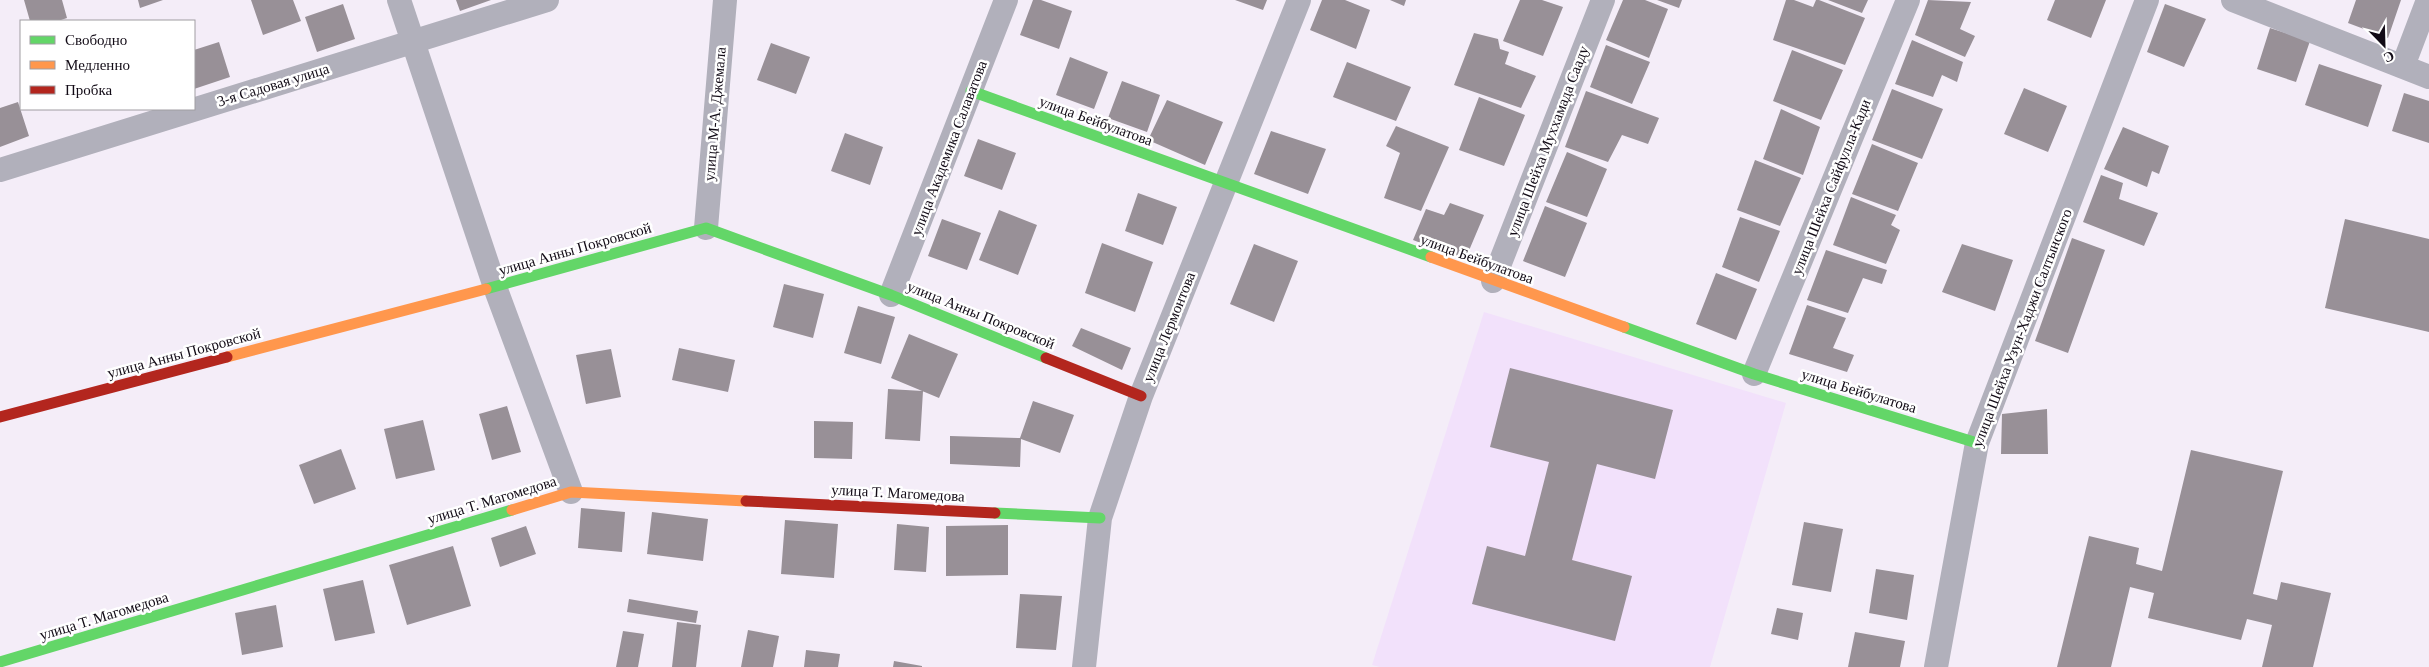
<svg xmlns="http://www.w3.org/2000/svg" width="2429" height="667" font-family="'Times New Roman',serif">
  <rect width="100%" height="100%" fill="#f4edf8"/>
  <path fill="#f2e1fb" d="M 1484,312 L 1786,403 L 1710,667 L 1380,667 L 1372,665 Z"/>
  <path fill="#989097" d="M 24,0 L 62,0 L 67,18 L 58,21 L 30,21 Z
    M 138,0 L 163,0 L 140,8 Z
    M 251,0 L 293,0 L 301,21 L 263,35 Z
    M 456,0 L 491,0 L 460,11 Z
    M 1033,0 L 1041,0 L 1072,11 L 1059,49 L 1020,35 Z
    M 1235,0 L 1267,0 L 1263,10 Z
    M 1322,0 L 1345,0 L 1370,10 L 1356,49 L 1310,30 Z
    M 1390,0 L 1406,0 L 1404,6 Z
    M 1520,0 L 1542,0 L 1563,7 L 1543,56 L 1503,41 Z
    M 1623,0 L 1645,0 L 1668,9 L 1649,58 L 1606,40 Z
    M 1657,0 L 1682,0 L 1679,8 Z
    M 1786,0 L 1794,0 L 1813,7 L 1816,0 L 1819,0 L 1865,18 L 1845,65 L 1773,40 Z
    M 1828,0 L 1868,0 L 1862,13 Z
    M 1928,0 L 1971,2 L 1960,29 L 1975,36 L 1965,57 L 1915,35 Z
    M 2055,0 L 2106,0 L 2091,38 L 2047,20 Z
    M 2356,0 L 2401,0 L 2388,38 L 2348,23 Z
    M 343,4 L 355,39 L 317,52 L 305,17 Z
    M 2165,4 L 2206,19 L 2184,67 L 2147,52 Z
    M 2270,28 L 2310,41 L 2296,82 L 2257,69 Z
    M 1474,33 L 1498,39 L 1500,49 L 1509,52 L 1505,64 L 1536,76 L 1521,108 L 1454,85 Z
    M 1912,40 L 1963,62 L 1957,82 L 1942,75 L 1933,97 L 1895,84 Z
    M 219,42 L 230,77 L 194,89 L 194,50 Z
    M 771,43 L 810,57 L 796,94 L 757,80 Z
    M 1606,45 L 1650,62 L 1632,104 L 1590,87 Z
    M 1792,50 L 1843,70 L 1821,120 L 1773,101 Z
    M 1070,57 L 1108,72 L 1094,109 L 1056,95 Z
    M 1347,62 L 1411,87 L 1396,121 L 1333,97 Z
    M 2319,64 L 2382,85 L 2368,127 L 2305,105 Z
    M 1122,81 L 1160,95 L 1147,132 L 1108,118 Z
    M 2024,88 L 2067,106 L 2048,152 L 2004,134 Z
    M 1892,89 L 1943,109 L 1922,159 L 1872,140 Z
    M 1586,91 L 1659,118 L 1648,144 L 1622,135 L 1608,162 L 1565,147 Z
    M 2404,93 L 2429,101 L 2429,143 L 2392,131 Z
    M 1479,97 L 1525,115 L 1504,166 L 1459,150 Z
    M 1167,100 L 1223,122 L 1205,165 L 1148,140 Z
    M 18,102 L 29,136 L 0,147 L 0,108 Z
    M 1781,109 L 1820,127 L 1803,175 L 1763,159 Z
    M 1396,126 L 1449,147 L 1421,211 L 1384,198 L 1400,153 L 1386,146 Z
    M 2123,127 L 2169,146 L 2159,174 L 2152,171 L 2147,187 L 2104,169 Z
    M 1271,131 L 1326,149 L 1308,194 L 1254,174 Z
    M 845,133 L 883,147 L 870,185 L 831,171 Z
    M 978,139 L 1016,153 L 1002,190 L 964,176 Z
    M 1872,144 L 1918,163 L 1898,211 L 1852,194 Z
    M 1567,152 L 1607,169 L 1587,217 L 1546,202 Z
    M 1755,160 L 1801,178 L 1780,226 L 1737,210 Z
    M 2101,175 L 2123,183 L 2119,199 L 2158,213 L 2144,246 L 2083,222 Z
    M 1138,193 L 1177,207 L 1163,245 L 1125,231 Z
    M 1851,197 L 1896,215 L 1891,225 L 1900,230 L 1886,264 L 1833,245 Z
    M 1450,203 L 1484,215 L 1465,260 L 1413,240 L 1426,209 L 1444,215 Z
    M 1545,206 L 1587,223 L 1565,277 L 1523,261 Z
    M 999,210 L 1037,225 L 1018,275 L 979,260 Z
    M 1740,217 L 1780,231 L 1759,282 L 1722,267 Z
    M 942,219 L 981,233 L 967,270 L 928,256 Z
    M 2345,219 L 2429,239 L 2429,332 L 2325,308 Z
    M 2072,238 L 2105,250 L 2068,353 L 2035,341 Z
    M 1102,243 L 1153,262 L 1135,312 L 1085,293 Z
    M 1254,244 L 1298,261 L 1274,322 L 1230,304 Z
    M 1962,244 L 2013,260 L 1995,311 L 1942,292 Z
    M 1826,250 L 1887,270 L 1882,284 L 1863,278 L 1848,313 L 1807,300 Z
    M 1716,273 L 1757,289 L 1736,340 L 1696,324 Z
    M 784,284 L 824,294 L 813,338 L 773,327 Z
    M 1807,305 L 1846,318 L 1833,348 L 1854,355 L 1847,372 L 1789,354 Z
    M 858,306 L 895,317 L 881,364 L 844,353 Z
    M 1081,328 L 1131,348 L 1122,370 L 1072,346 Z
    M 909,334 L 958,354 L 939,398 L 891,378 Z
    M 679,348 L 735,360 L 728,392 L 672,380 Z
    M 611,349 L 621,397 L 586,404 L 576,355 Z
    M 1510,368 L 1673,410 L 1655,479 L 1597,464 L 1572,560 L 1632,576 L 1615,641 L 1472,604 L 1487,546 L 1525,556 L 1549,462 L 1490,447 Z
    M 888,389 L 923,391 L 920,441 L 885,439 Z
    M 1033,401 L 1074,415 L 1060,453 L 1021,439 L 1020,467 L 950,464 L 950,436 L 1020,438 Z
    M 507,406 L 521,452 L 492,460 L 479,414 Z
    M 2047,409 L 2048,454 L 2001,454 L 2002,414 Z
    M 423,420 L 435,470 L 396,479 L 384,429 Z
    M 814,421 L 853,422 L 852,459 L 814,458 Z
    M 341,449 L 356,489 L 314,504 L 299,465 Z
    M 2191,450 L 2283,471 L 2253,594 L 2277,600 L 2281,582 L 2331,593 L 2313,667 L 2262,667 L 2272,625 L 2247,619 L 2241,640 L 2148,618 L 2154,593 L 2130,587 L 2111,667 L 2057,667 L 2089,536 L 2139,548 L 2136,564 L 2162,571 Z
    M 581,508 L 625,512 L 622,552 L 578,548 Z
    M 652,512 L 708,519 L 703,561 L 647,554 Z
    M 785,520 L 838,524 L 834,578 L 781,574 Z
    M 1804,522 L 1843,529 L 1831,592 L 1792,585 Z
    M 897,524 L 929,527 L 926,572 L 894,570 Z
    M 1008,525 L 1008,575 L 946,576 L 946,526 Z
    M 526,526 L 536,554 L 500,567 L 491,538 Z
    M 453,546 L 471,606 L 407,625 L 389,565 Z
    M 1876,569 L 1914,575 L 1907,620 L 1869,613 Z
    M 363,580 L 375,633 L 335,641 L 323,589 Z
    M 1020,594 L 1062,596 L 1056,650 L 1016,648 Z
    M 629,599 L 698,611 L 696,623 L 627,612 Z
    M 276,605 L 283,647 L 242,655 L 235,613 Z
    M 1777,608 L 1803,613 L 1798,640 L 1771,634 Z
    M 677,622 L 701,625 L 696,667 L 672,667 Z
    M 748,630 L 779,636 L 773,667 L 741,667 Z
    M 623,631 L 644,634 L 638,667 L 616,667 Z
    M 1855,632 L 1905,641 L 1900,667 L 1848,667 Z
    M 806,650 L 840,654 L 838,667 L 804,667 Z
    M 894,661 L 922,666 L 922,667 L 893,667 Z"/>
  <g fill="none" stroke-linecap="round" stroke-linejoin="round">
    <path stroke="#b1b0bb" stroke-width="24" d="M 399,0 L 495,287 L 571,492
      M 2233,0 L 2429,77
      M 2403,66 L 2428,0
      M 0,170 L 547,0
      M 706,228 L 725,0
      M 1493,281 L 1603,0
      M 891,295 L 1006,0
      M 1754,374 L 1908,0
      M 1084,667 L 1100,518 L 1141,396 L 1299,0
      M 1936,667 L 1977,443 L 2147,0"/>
    <path stroke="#63d668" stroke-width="11" d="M 971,91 L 1431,257
      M 486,289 L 706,228 L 891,295 L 1046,358
      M 1624,327 L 1754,374 L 1977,443
      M 995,513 L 1100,518
      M 0,662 L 512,510"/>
    <path stroke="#ff974d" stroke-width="11" d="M 1431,257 L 1624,327
      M 227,357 L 486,289
      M 512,510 L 571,492 L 746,501"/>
    <path stroke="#b3261e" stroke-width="11" d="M 1046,358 L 1141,396
      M 0,417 L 227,357
      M 746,501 L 995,513"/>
  </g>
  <g text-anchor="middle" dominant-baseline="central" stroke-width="5" stroke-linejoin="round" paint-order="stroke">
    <g font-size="15" fill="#120b16" stroke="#fff">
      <text transform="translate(273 85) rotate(-17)">3-я Садовая улица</text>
      <text transform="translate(715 114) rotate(-85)">улица М-А. Джемала</text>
      <text transform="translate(1096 121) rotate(20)">улица Бейбулатова</text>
      <text transform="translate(1548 141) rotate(-69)">улица Шейха Муххамада Сааду</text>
      <text transform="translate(949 148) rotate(-69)">улица Академика Салаватова</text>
      <text transform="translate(1831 187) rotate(-68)">улица Шейха Сайфулла-Кади</text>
      <text transform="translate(575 249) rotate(-16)">улица Анны Покровской</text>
      <text transform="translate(1477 259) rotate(20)">улица Бейбулатова</text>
      <text transform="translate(981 315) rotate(22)">улица Анны Покровской</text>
      <text transform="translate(1169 327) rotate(-68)">улица Лермонтова</text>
      <text transform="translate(2022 328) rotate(-69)">улица Шейха Узун-Хаджи Салтынского</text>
      <text transform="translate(184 353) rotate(-15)">улица Анны Покровской</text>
      <text transform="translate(1859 391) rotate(17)">улица Бейбулатова</text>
      <text transform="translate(898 493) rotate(3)">улица Т. Магомедова</text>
      <text transform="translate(492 500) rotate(-17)">улица Т. Магомедова</text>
      <text transform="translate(104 616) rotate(-17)">улица Т. Магомедова</text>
    </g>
  </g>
  <rect x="20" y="20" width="175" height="90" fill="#ffffff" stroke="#a09da2"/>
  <rect x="30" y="36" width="25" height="8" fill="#63d668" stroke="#a09da2"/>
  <text x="65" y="45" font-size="15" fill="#120b16">Свободно</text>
  <rect x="30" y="61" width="25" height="8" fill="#ff974d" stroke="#a09da2"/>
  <text x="65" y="70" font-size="15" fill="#120b16">Медленно</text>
  <rect x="30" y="86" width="25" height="8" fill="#b3261e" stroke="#a09da2"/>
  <text x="65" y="95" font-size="15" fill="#120b16">Пробка</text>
  <g transform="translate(2384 45) rotate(157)" stroke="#ffffff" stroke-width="4" paint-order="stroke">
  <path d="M0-4L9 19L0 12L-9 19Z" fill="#120b16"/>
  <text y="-8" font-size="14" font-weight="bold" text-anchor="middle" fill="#120b16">С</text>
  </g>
</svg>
